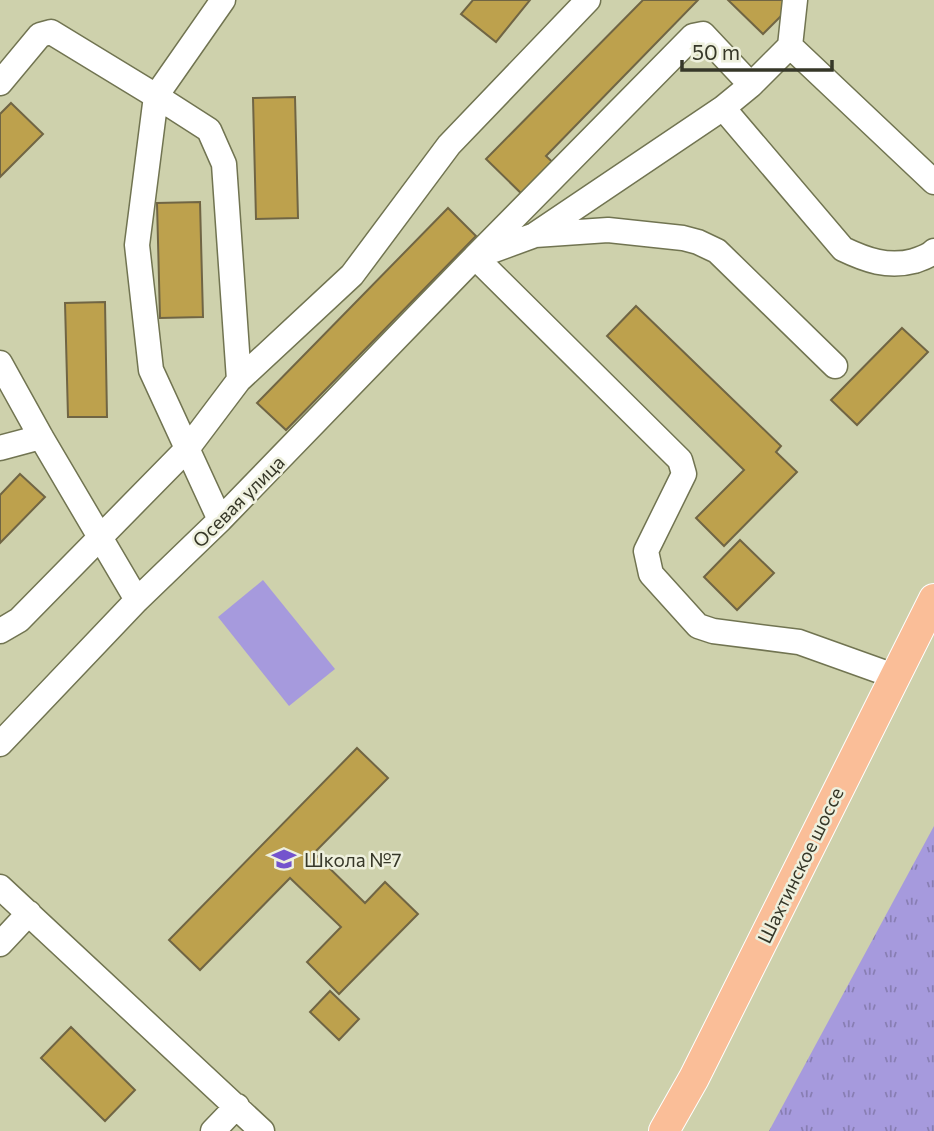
<svg xmlns="http://www.w3.org/2000/svg" width="934" height="1131" font-family="Commissioner,sans-serif">
  <defs>
    <pattern id="grass-tufts" width="24" height="20" patternUnits="userSpaceOnUse" patternTransform="scale(1.75)"><rect width="24" height="20" fill="#a69add"/><path d="M3 7l-1-3M5 7V3M7 7l1-3M15 17l-1-3M17 17v-4M19 17l1-3" fill="none" stroke="#887eb3"/></pattern>
  </defs>
  <rect width="100%" height="100%" fill="#ced1ac"/>
  <path fill="url(#grass-tufts)" d="M 934,826 L 934,1131 L 769,1131 Z"/>
  <path fill="#a69add" d="M 263,580 L 335,669 L 289,706 L 218,617 Z"/>
  <path fill="#bda14d" stroke="#706544" stroke-width="2" d="M 473,0 L 530,0 L 496,42 L 461,14 Z
    M 643,0 L 698,0 L 546,156 L 560,169 L 529,201 L 486,159 Z
    M 728,0 L 791,0 L 794,3 L 763,34 Z
    M 295,97 L 298,218 L 256,219 L 253,98 Z
    M 11,103 L 43,134 L 0,177 L 0,114 Z
    M 200,202 L 203,317 L 160,318 L 157,203 Z
    M 448,208 L 476,236 L 286,430 L 257,403 Z
    M 105,302 L 107,417 L 68,417 L 65,303 Z
    M 636,306 L 781,446 L 776,452 L 797,472 L 724,546 L 696,518 L 744,470 L 607,336 Z
    M 902,328 L 928,352 L 857,425 L 831,400 Z
    M 20,474 L 45,497 L 0,543 L 0,495 Z
    M 740,540 L 774,573 L 737,610 L 704,577 Z
    M 357,748 L 388,778 L 314,853 L 365,903 L 385,882 L 418,914 L 339,994 L 307,962 L 341,927 L 290,878 L 200,970 L 169,940 Z
    M 330,991 L 359,1019 L 339,1040 L 310,1012 Z
    M 71,1027 L 135,1090 L 105,1121 L 41,1058 Z"/>
  <g fill="none" stroke-linecap="round" stroke-linejoin="round">
    <g stroke="#717451" stroke-width="27">
      <path id="minor" d="M 223,0 L 156,96 L 209,130 L 224,164 L 239,380
        M 795,0 L 790,46 L 751,85 L 703,34 L 693,36 L 475,257 L 680,460 L 684,474 L 646,551 L 651,574 L 698,626 L 713,631 L 799,642 L 894,676
        M 790,46 L 934,182
        M 0,83 L 40,35 L 51,32 L 156,96 L 137,245 L 151,370 L 220,520
        M 723,108 L 843,249 C 866,260 888,268 914,261 C 922,258 928,257 934,251
        M 536,234 L 723,108 L 751,85
        M 0,363 L 41,437 L 137,600
        M 0,448 L 41,437
        M 0,631 L 19,620 L 187,449 L 239,380 L 352,275 L 449,145 L 588,0
        M 0,744 L 137,600 L 220,520 L 475,257 L 535,235 L 608,230 L 683,238 L 698,242 L 717,251 L 835,366
        M 0,887 L 262,1131
        M 0,944 L 29,913
        M 213,1131 L 237,1106"/>
    </g>
    <g stroke="#fff" stroke-width="32">
      <path id="major" d="M 664,1131 L 694,1078 L 934,599"/>
    </g>
    <use href="#minor" stroke="#fff" stroke-width="24"/>
    <use href="#major" stroke="#fabe98" stroke-width="30"/>
  </g>
  <defs>
    <g id="school-bare" transform="scale(1.89)"><path d="M0-5L7-2L0 1L-7-2ZM-4 1L0 2.5L4 1V4Q0 6-4 4Z" fill="#7453cd" stroke="#eef0dd" stroke-width="2.5" paint-order="stroke"/></g>
  </defs>
  <g fill-rule="evenodd">
    <use href="#school-bare" x="284" y="859"/>
  </g>
  <g text-anchor="middle" dominant-baseline="central" stroke-width="5" stroke-linejoin="round" paint-order="stroke">
    <g font-size="19" fill="#363728" stroke="#eef0dd">
      <text transform="translate(238 501) rotate(-45)">Осевая улица</text>
      <text transform="translate(800 865) rotate(-64)">Шахтинское шоссе</text>
    </g>
    <g font-size="19" fill="#363728" stroke="#eef0dd" text-anchor="start">
      <text x="304" y="859">Школа №7</text>
    </g>
  </g>
  <path d="M682 60v10h150v-10" fill="none" stroke="#363728" stroke-width="3.5"/>
  <text x="692" y="60" font-size="21" fill="#363728" stroke="#eef0dd" stroke-width="5" paint-order="stroke">50 m</text>
</svg>
